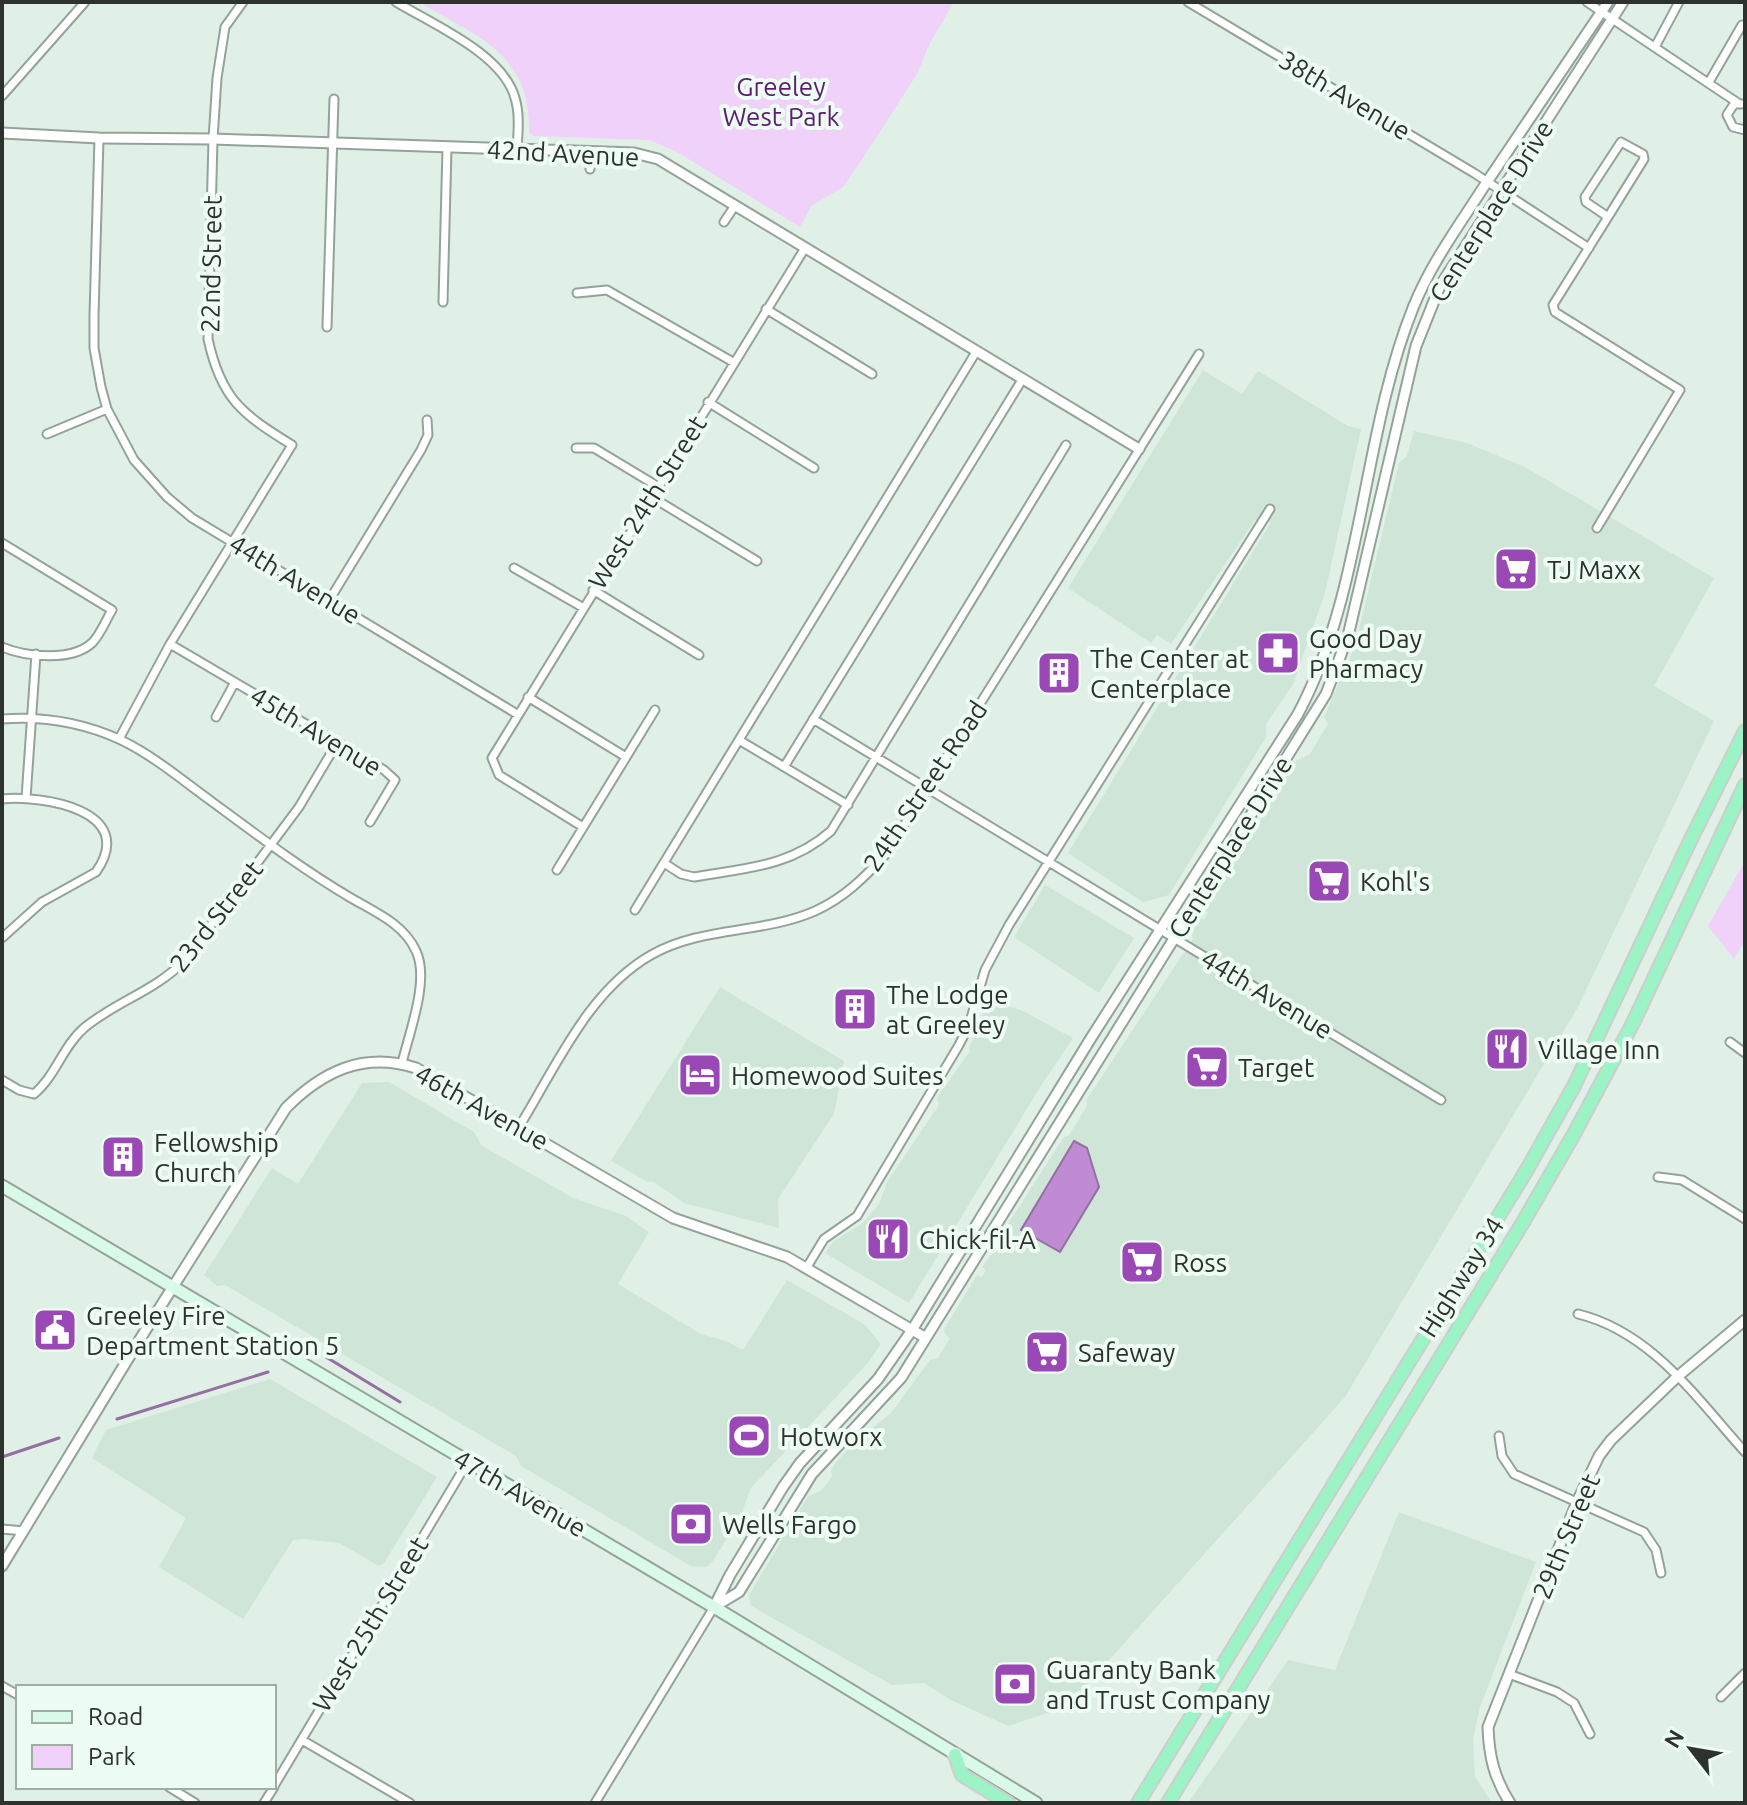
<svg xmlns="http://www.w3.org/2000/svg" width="1747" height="1805" font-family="Ubuntu,sans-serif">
  <rect width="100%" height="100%" fill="#e0f0e6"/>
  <path fill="#cfe5d8" d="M 1203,370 L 1242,394 L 1258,371 L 1348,426 L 1361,429 L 1325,593 L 1293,684 L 1266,724 L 1266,737 L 1169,895 L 1143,902 L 1068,853 L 1271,522 L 1255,520 L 1171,644 L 1157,635 L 1151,643 L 1068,588 Z
    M 1414,431 L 1467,443 L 1525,467 L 1714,578 L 1654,686 L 1714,721 L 1578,1007 L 1345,1397 L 1068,1706 L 1008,1726 L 951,1700 L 924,1683 L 892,1685 L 751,1606 L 749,1595 L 808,1496 L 821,1491 L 832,1477 L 831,1471 L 835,1463 L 853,1444 L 891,1413 L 930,1360 L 938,1358 L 950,1338 L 945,1334 L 944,1329 L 977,1275 L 982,1277 L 986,1270 L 982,1267 L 1004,1238 L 1003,1232 L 1063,1138 L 1069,1135 L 1087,1106 L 1087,1099 L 1193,939 L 1191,933 L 1201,917 L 1204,920 L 1208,913 L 1205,910 L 1297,760 L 1310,754 L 1328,724 L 1324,717 L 1355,646 L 1399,463 L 1407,456 Z
    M 1045,885 L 1134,938 L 1099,993 L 1014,937 Z
    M 720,987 L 844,1061 L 834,1114 L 778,1199 L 779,1228 L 684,1203 L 654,1182 L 648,1182 L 611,1161 Z
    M 987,1000 L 1021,1010 L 1073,1038 L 1042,1084 L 909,1303 L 825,1253 L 834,1241 L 863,1223 L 879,1204 L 887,1182 L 939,1105 L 937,1098 L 970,1051 L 969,1047 L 977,1032 Z
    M 389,1082 L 474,1132 L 481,1145 L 573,1198 L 626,1216 L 649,1232 L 618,1284 L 701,1334 L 726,1341 L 743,1350 L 787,1280 L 864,1324 L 881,1344 L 868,1363 L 751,1488 L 739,1520 L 712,1562 L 706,1567 L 691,1566 L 521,1466 L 516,1456 L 225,1285 L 217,1286 L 204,1275 L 272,1168 L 298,1184 L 362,1083 Z
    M 270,1379 L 437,1477 L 384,1563 L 379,1566 L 339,1543 L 303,1539 L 293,1540 L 243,1619 L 159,1567 L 186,1518 L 92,1458 L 106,1430 Z
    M 1399,1512 L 1536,1562 L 1480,1707 L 1473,1739 L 1475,1777 L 1492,1803 L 1188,1803 L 1288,1660 L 1335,1670 Z"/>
  <path fill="#efd1fa" d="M 419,2 L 954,2 L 930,43 L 917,74 L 861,161 L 843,187 L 811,206 L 800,227 L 677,152 L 649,140 L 533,136 L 529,132 C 531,53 477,37 419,2 Z
    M 1745,861 L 1745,940 L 1734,959 L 1708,926 Z"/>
  <path fill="#bf8bd2" stroke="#9370a1" stroke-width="2" d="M 1074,1141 L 1087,1148 L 1099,1187 L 1060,1252 L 1021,1230 Z"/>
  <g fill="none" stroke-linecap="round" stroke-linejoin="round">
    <path stroke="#9370a1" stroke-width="3" d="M 326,1357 L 400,1402
      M 117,1419 L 268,1372
      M 2,1457 L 59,1438"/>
    <g stroke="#94a39a" stroke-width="11">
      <path id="minor" d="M 396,2 C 434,25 503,54 515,98 C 520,114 518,133 517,149
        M 1188,2 L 1474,173 L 1589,248
        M 1587,2 L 1738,103
        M 1655,47 L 1679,2
        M 1709,82 L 1742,25
        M 2,96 L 85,2
        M 1745,104 L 1734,104 L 1727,115 L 1733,127 L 1745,130
        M 99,138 L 94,316 L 94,348 L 101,387 L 107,409 L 134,460 L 167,497 L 192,518 L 517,714
        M 590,152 L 590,169
        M 724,222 L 734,207
        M 577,293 L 607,290 L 733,362
        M 443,302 L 447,148
        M 766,309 L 872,374
        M 327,327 L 334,99
        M 708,402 L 814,468
        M 47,434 L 107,409
        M 576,448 L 594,448 L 657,486
        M 650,496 L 757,561
        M 1597,528 L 1680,390 L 1555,312 L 1553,305 L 1608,217 L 1586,202 L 1585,197 L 1621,142 L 1643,154 L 1644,159 L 1608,217
        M 2,543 L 112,610 C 106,620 101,633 93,642 C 73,662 26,657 2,647
        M 514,568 L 582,607
        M 593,590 L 699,655
        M 330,599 L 421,450 L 428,435 L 427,420
        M 170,644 L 384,770 L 395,780 L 370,822
        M 528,697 L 626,757
        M 216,717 L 235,682
        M 2,719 C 42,716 84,723 121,740 C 154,756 182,780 211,801 C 257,835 302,869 351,898 C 375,912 404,924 416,951 C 430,980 409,1033 402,1063
        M 813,719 L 1441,1100
        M 119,739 L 170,644 L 292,445 C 242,414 221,399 208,339 L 213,139 L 217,78 L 225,27 L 243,2
        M 739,740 L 848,805
        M 784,767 L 1022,380
        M 26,798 L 36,654
        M 2,799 C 42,795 139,810 96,872 L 42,902 L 2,938
        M 583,827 L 499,775 L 492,758 L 805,248
        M 664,863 L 681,874 L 694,877 C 745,868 790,867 831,831 L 1066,445
        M 557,870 L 655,710
        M 635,910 L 976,352
        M 1730,1042 L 1745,1053
        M 2,1080 L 19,1090 L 34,1094 C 55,1077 63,1046 84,1028 C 115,1002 155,991 184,961 L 299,807 L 337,743
        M 519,1127 C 556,1067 588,991 651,955 C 702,926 763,934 815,911 C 844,898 865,877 886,854 L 1199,354
        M 1658,1177 L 1682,1180 L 1745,1219
        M 807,1267 L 824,1239 L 857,1216 L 959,1045 L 969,1025 L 985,970 L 1009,925 L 1270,509
        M 1578,1314 C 1652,1332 1697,1399 1745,1452
        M 1499,1436 L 1502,1456 L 1514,1474 L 1644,1532 L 1656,1550 L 1661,1573
        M 2,1529 L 24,1531
        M 1509,1674 L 1557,1692 L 1574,1703 L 1590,1734
        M 2,1686 L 18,1695
        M 1721,1697 L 1745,1673
        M 302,1740 L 410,1803
        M 274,1786 L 467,1463
        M 169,1787 L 195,1803
        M 264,1803 L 274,1787
        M 595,1803 L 714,1607"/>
    </g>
    <g stroke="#94a39a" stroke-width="13">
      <path id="tertiary" d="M 2,133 L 99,138 L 213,139 L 634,153 L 658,159 L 1139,449
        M 2,1566 L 145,1331 L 286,1108 C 322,1072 363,1051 416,1068 L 673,1218 L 787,1257 L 926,1338
        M 714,1607 L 739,1592 L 812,1474 L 901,1378 L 1326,694 L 1348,636 L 1416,346 L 1440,286 L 1623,2
        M 714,1607 L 730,1575 L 783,1487 L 800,1463 L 878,1379 L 912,1330 L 1091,1038 L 1298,714 C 1364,590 1361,438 1413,308 C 1430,265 1458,227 1483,188 C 1525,126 1566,64 1608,2
        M 1510,1803 C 1494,1778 1489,1756 1488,1727 L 1577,1502 L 1599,1456 L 1611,1440 L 1677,1377 L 1745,1320"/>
    </g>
    <g stroke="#94a39a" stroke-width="15">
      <path id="secondary" d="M 2,1186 L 714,1607 L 1036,1803"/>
    </g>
    <g stroke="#cdcecd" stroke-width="16">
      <path id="trunk" d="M 955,1755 L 962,1775 L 1008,1803
        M 1138,1803 L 1525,1173 L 1574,1086 L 1690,841 L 1745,731
        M 1168,1803 L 1522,1224 L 1574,1134 L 1633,1023 L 1745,785"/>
    </g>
    <use href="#minor" stroke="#fff" stroke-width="7"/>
    <use href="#tertiary" stroke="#fff" stroke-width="9"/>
    <use href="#secondary" stroke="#dafae9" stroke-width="11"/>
    <use href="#trunk" stroke="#9cf3c6" stroke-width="12"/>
  </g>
  <defs>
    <g id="supermarket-square" transform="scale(2.3)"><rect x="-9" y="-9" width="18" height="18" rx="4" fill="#9b48b7" stroke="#eefdf4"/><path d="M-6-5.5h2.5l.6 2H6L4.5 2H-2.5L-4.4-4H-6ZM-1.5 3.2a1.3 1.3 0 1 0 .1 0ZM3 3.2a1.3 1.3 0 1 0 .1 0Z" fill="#fff"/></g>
    <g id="pharmacy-square" transform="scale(2.3)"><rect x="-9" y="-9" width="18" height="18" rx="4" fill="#9b48b7" stroke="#eefdf4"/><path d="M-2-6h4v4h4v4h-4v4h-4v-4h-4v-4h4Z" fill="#fff"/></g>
    <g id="building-square" transform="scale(2.3)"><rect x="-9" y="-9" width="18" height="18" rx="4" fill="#9b48b7" stroke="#eefdf4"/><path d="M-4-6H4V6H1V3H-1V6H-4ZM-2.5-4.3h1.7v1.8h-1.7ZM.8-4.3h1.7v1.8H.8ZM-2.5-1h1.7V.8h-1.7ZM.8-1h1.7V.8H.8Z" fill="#fff"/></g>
    <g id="restaurant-square" transform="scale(2.3)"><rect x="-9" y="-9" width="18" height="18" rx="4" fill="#9b48b7" stroke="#eefdf4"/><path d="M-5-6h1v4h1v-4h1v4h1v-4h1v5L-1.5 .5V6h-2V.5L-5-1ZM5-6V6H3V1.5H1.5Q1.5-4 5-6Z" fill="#fff"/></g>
    <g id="hotel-square" transform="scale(2.3)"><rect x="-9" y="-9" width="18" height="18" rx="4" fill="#9b48b7" stroke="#eefdf4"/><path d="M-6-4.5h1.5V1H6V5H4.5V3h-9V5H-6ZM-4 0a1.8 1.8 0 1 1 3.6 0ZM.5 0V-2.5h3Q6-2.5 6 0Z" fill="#fff"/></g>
    <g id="civic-square" transform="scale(2.3)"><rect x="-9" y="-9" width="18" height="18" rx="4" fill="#9b48b7" stroke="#eefdf4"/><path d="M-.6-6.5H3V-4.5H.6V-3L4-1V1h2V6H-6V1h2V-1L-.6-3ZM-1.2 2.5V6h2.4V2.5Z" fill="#fff"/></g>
    <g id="stadium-square" transform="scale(2.3)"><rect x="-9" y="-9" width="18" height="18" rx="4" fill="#9b48b7" stroke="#eefdf4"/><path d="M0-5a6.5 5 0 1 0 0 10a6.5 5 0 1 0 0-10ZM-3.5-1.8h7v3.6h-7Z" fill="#fff"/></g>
    <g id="bank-square" transform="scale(2.3)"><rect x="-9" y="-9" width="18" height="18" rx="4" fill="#9b48b7" stroke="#eefdf4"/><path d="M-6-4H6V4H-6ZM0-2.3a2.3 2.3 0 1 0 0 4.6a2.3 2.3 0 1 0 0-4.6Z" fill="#fff"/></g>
  </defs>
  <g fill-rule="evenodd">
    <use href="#supermarket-square" x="1516" y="569"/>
    <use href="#pharmacy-square" x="1278" y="653"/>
    <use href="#building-square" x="1059" y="673"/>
    <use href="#supermarket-square" x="1329" y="881"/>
    <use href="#building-square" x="855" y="1009"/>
    <use href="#restaurant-square" x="1507" y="1049"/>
    <use href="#supermarket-square" x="1207" y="1067"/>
    <use href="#hotel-square" x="700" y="1075"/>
    <use href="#building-square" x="123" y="1157"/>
    <use href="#restaurant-square" x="888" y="1239"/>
    <use href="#supermarket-square" x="1142" y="1262"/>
    <use href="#civic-square" x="55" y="1330"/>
    <use href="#supermarket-square" x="1047" y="1352"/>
    <use href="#stadium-square" x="749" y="1436"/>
    <use href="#bank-square" x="691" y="1524"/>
    <use href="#bank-square" x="1015" y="1684"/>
  </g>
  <g text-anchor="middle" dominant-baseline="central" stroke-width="8" stroke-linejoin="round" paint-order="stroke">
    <g font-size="26" fill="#5d1c71" stroke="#eefdf4">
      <text x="781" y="86">Greeley<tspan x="781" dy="30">West Park</tspan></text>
    </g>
    <g font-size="26" fill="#2d322f" stroke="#eefdf4">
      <text transform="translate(1345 95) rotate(31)">38th Avenue</text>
      <text transform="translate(563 153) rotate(3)">42nd Avenue</text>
      <text transform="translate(1491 211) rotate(-58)">Centerplace Drive</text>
      <text transform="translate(211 264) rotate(-89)">22nd Street</text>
      <text transform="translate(647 502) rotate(-58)">West 24th Street</text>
      <text transform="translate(295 579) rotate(31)">44th Avenue</text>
      <text transform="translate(316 731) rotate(31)">45th Avenue</text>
      <text transform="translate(925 786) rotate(-56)">24th Street Road</text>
      <text transform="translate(1230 847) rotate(-58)">Centerplace Drive</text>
      <text transform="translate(216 916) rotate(-52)">23rd Street</text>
      <text transform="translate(1267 994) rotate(31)">44th Avenue</text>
      <text transform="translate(482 1107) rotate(29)">46th Avenue</text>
      <text transform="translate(1461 1277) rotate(-58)">Highway 34</text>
      <text transform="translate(520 1493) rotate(30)">47th Avenue</text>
      <text transform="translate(1566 1536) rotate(-67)">29th Street</text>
      <text transform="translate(370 1624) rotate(-59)">West 25th Street</text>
    </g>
    <g font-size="26" fill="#2d322f" stroke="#eefdf4" text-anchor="start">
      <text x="1547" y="569">TJ Maxx</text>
      <text x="1309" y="638">Good Day<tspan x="1309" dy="30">Pharmacy</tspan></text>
      <text x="1090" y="658">The Center at<tspan x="1090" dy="30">Centerplace</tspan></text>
      <text x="1360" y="881">Kohl's</text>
      <text x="886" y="994">The Lodge<tspan x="886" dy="30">at Greeley</tspan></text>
      <text x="1538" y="1049">Village Inn</text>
      <text x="1238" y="1067">Target</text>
      <text x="731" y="1075">Homewood Suites</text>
      <text x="154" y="1142">Fellowship<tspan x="154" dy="30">Church</tspan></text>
      <text x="919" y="1239">Chick-fil-A</text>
      <text x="1173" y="1262">Ross</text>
      <text x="86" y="1315">Greeley Fire<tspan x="86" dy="30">Department Station 5</tspan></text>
      <text x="1078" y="1352">Safeway</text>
      <text x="780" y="1436">Hotworx</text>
      <text x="722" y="1524">Wells Fargo</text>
      <text x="1046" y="1669">Guaranty Bank<tspan x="1046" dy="30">and Trust Company</tspan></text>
    </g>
  </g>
  <rect width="1747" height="1805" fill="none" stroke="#2d322f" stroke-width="8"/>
  <rect x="16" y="1685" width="260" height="104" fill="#eefdf4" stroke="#a1aca5" stroke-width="2"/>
  <rect x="32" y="1711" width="40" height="12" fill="#dafae9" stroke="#a1aca5" stroke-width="2"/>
  <text x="88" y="1725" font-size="24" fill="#2d322f">Road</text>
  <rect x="32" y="1745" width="40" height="24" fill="#efd1fa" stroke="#a1aca5" stroke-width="2"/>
  <text x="88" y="1765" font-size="24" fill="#2d322f">Park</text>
  <g transform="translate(1691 1749) rotate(301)" stroke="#eefdf4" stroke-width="6" paint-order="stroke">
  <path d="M0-6L14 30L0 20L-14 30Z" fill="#2d322f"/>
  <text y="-12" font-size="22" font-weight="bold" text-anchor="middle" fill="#2d322f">N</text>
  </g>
</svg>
